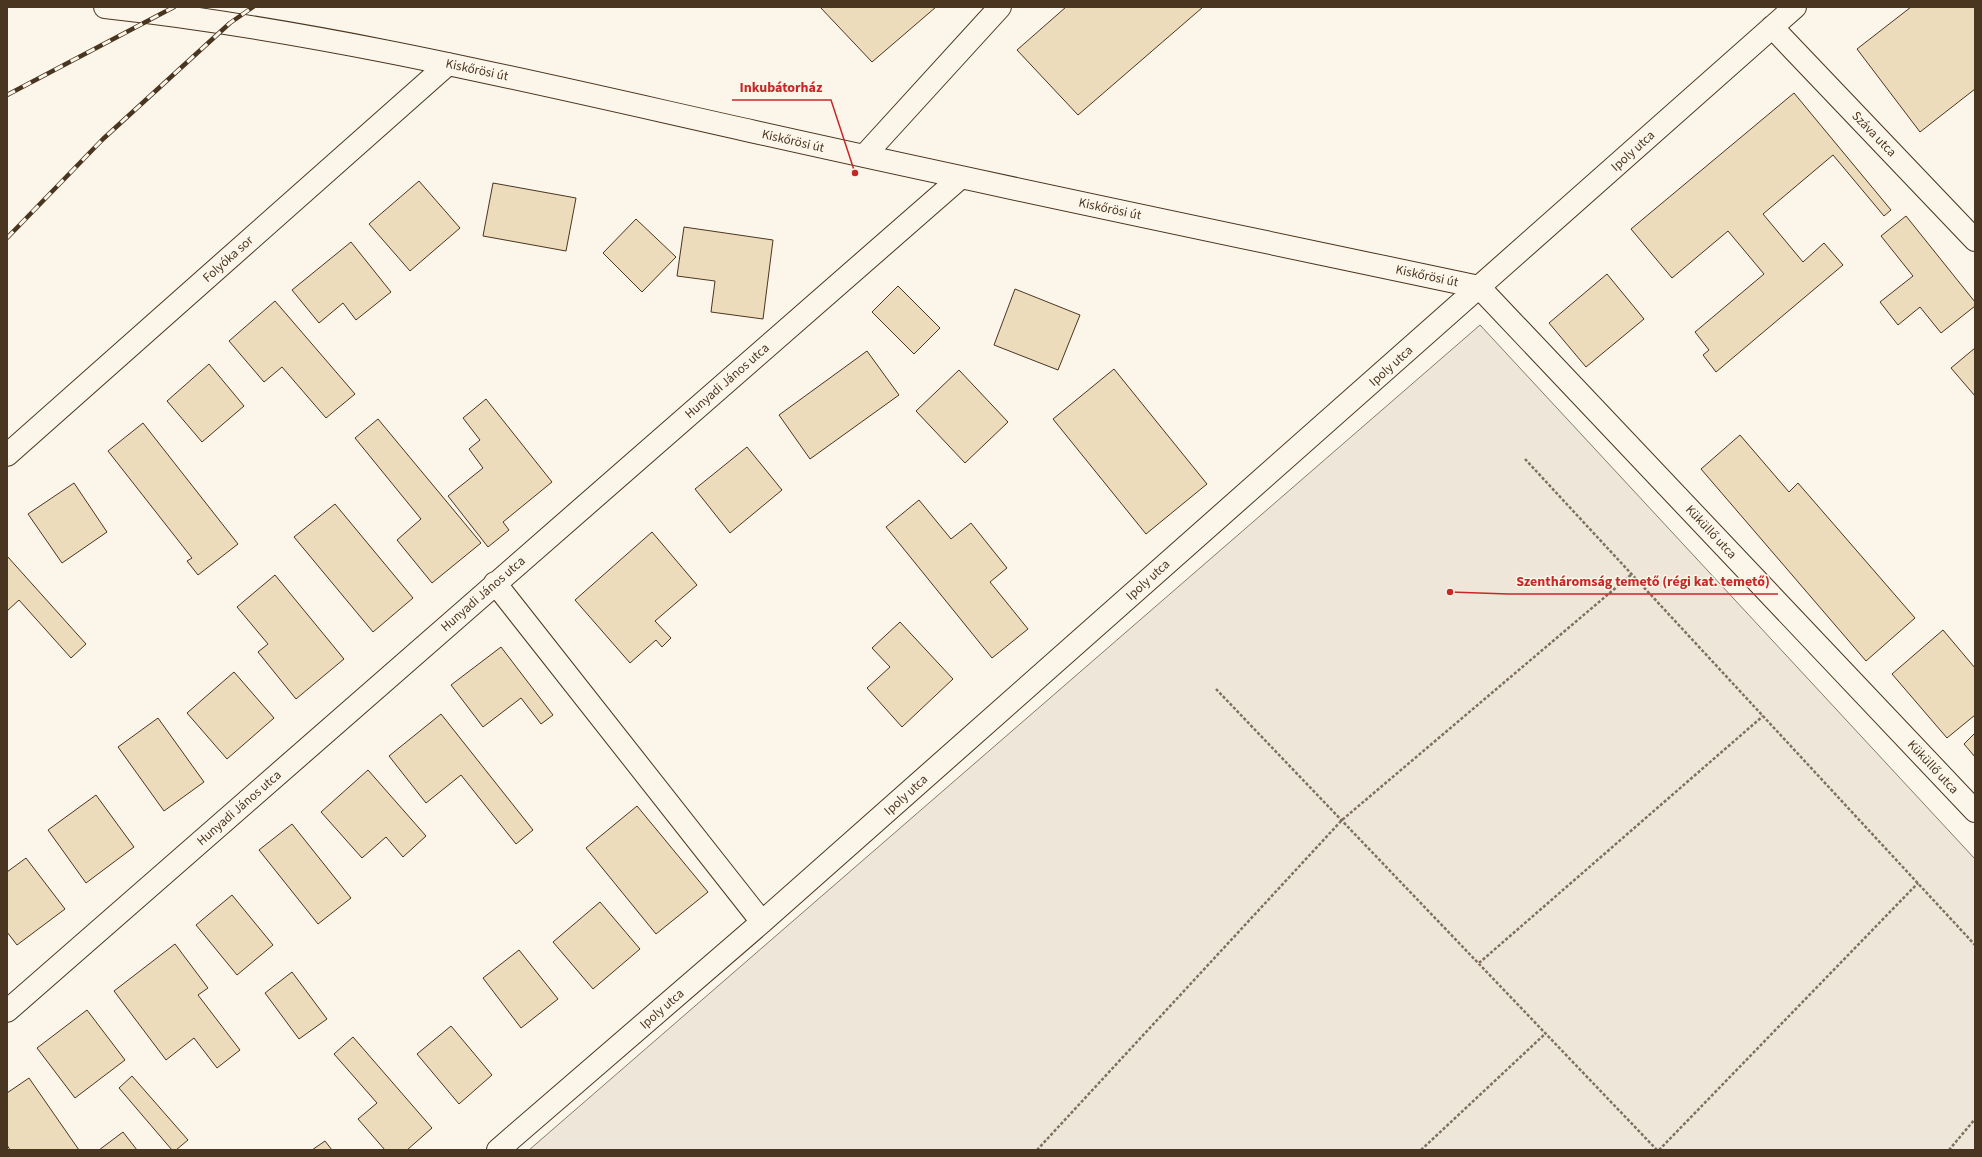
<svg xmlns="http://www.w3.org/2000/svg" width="1982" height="1157" font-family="'Source Sans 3',sans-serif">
  <rect width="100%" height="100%" fill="#fbf6e9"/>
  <path fill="#ede6d9" stroke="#887966" d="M 1480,325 L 1975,859 L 1975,1150 L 529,1150 Z"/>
  <path fill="#ecdcbc" stroke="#4a3520" d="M 820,7 L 936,7 L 872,62 Z
    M 1066,7 L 1203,7 L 1078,115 L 1017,50 Z
    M 1911,7 L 1975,7 L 1975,89 L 1920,132 L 1857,49 Z
    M 1794,93 L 1891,210 L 1884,216 L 1833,155 L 1763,214 L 1803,262 L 1824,243 L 1843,265 L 1716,372 L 1703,355 L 1709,350 L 1695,332 L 1764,274 L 1728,231 L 1672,278 L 1631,229 Z
    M 419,181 L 460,228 L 410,271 L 369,224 Z
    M 493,183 L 576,198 L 566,251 L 483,236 Z
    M 1906,216 L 1975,302 L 1975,306 L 1941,333 L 1920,307 L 1898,325 L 1880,302 L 1913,276 L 1881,236 Z
    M 636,219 L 676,257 L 642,292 L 603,253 Z
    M 684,227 L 773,240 L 763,319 L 711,312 L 715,281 L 677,276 Z
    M 351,242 L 391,292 L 356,320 L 343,303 L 319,323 L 292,290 Z
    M 1607,274 L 1644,319 L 1586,367 L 1549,323 Z
    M 898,286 L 940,328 L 914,354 L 872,312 Z
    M 1015,289 L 1080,315 L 1058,370 L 994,345 Z
    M 275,301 L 355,394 L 326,418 L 282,367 L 264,382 L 229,341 Z
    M 1975,348 L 1975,396 L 1951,368 Z
    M 867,351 L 899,395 L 810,459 L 779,415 Z
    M 209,364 L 244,406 L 202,442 L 167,401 Z
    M 1114,369 L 1207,484 L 1146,534 L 1053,419 Z
    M 959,370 L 1008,422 L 965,463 L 916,411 Z
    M 486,399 L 552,482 L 503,522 L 509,530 L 488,547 L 448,496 L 483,468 L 469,449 L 480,440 L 463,418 Z
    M 378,419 L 481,543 L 432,583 L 397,540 L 421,519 L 355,438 Z
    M 143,423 L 238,544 L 198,575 L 187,561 L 192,558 L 108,451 Z
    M 1740,435 L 1789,492 L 1798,483 L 1915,618 L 1866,661 L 1701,469 Z
    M 747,447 L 782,490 L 730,533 L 695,489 Z
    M 74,483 L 107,532 L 62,563 L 28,514 Z
    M 919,500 L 951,539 L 971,523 L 1007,568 L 990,582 L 1028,629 L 992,658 L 886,527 Z
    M 335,504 L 413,598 L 373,632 L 294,537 Z
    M 652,532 L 697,585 L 655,621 L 671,638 L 662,647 L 656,640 L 630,663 L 575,600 Z
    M 7,556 L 86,644 L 71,658 L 19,600 L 7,611 Z
    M 275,575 L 344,659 L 296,699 L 258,652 L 268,644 L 237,607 Z
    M 900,622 L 953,679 L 902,727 L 867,688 L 890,667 L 872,648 Z
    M 1943,630 L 1975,668 L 1975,715 L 1947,738 L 1892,674 Z
    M 501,647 L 553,715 L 541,724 L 521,698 L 483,727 L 451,685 Z
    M 234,672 L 274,718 L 227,759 L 187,713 Z
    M 441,714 L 533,830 L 516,844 L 461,775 L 426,803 L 389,756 Z
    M 158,718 L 204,782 L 164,811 L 118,747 Z
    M 1975,733 L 1975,757 L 1964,744 Z
    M 368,770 L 426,836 L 403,857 L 386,837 L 362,858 L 321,812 Z
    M 96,795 L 134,847 L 86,883 L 48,830 Z
    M 637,806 L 708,892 L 656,934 L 586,848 Z
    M 292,824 L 351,898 L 318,924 L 259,850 Z
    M 26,858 L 65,909 L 17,945 L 7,932 L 7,872 Z
    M 232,895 L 273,945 L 237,975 L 196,925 Z
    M 600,902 L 640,949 L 593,989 L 553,942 Z
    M 175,944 L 208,988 L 198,995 L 240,1050 L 217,1068 L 194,1038 L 166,1060 L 114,991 Z
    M 519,950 L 558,999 L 521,1028 L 483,978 Z
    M 292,972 L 327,1019 L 299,1039 L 265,993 Z
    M 87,1010 L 125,1060 L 75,1098 L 37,1048 Z
    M 451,1026 L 492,1075 L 459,1104 L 417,1054 Z
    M 353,1037 L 432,1128 L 407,1150 L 385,1150 L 358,1119 L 377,1103 L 334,1054 Z
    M 132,1076 L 188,1140 L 176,1150 L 172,1150 L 119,1088 Z
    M 29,1078 L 79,1150 L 10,1150 L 7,1145 L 7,1093 Z
    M 123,1132 L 137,1150 L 99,1150 Z
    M 325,1141 L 332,1150 L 312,1150 Z"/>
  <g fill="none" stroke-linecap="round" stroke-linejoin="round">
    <g stroke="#4a3520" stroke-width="24">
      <path id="minor" d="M 105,7 C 324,31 540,84 755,132 C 996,186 1238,236 1479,287
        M 1772,27 L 1975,240
        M 864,156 L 1000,7
        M 1479,287 L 1975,811
        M 7,455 L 448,64
        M 495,583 L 762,922
        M 7,1011 L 960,178
        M 498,1150 L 762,922 L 1795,7"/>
    </g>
    <path stroke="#7f6f5c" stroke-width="2.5" stroke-dasharray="3 2" stroke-linecap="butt" d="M 1525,459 L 1975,945
      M 1216,689 L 1657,1150
      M 1479,963 L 1763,716
      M 1037,1150 L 1342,820 L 1632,574
      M 1421,1150 L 1546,1033
      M 1659,1150 L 1918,883
      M 1949,1150 L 1975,1119"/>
    <use href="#minor" stroke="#fbf6e9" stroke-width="22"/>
    <g stroke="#4a3520" stroke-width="4.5">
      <path id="rail" d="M 7,95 L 174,7
        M 7,238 L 103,139 L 230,23 L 253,7"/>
    </g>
    <use href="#rail" stroke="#fbf6e9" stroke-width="3" stroke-dasharray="9" stroke-linecap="butt"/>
  </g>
  <g text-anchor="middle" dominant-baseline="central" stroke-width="3" stroke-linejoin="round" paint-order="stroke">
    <g font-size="13" fill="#4a3520" stroke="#fbf6e9">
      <text transform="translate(477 70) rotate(12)">Kiskőrösi út</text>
      <text transform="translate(1874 134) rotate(46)">Száva utca</text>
      <text transform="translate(793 141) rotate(13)">Kiskőrösi út</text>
      <text transform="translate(1633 151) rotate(-42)">Ipoly utca</text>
      <text transform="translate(1110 209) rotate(12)">Kiskőrösi út</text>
      <text transform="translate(228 259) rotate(-42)">Folyóka sor</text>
      <text transform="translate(1427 276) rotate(12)">Kiskőrösi út</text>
      <text transform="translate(1391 366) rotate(-42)">Ipoly utca</text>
      <text transform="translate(727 381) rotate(-41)">Hunyadi János utca</text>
      <text transform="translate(1711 532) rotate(47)">Küküllő utca</text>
      <text transform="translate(1148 580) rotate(-42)">Ipoly utca</text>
      <text transform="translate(483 594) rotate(-41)">Hunyadi János utca</text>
      <text transform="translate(1933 767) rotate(47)">Küküllő utca</text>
      <text transform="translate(906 795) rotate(-42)">Ipoly utca</text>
      <text transform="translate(239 808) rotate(-41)">Hunyadi János utca</text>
      <text transform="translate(662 1009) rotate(-41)">Ipoly utca</text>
    </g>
  </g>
  <path fill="none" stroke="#c62828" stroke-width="1.5" d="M855 173L831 100H732M1450 592L1508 594H1778"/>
  <g fill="#c62828" stroke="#fbf6e9" stroke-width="1.5">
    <circle cx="855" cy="173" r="4"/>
    <circle cx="1450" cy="592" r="4"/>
  </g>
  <g font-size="14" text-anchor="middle" font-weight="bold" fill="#c62828" stroke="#fbf6e9" stroke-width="3" stroke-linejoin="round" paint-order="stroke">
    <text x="781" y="92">Inkubátorház</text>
    <text x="1643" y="586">Szentháromság temető (régi kat. temető)</text>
  </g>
  <rect width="1982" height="1157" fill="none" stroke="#4a3520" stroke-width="16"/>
</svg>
